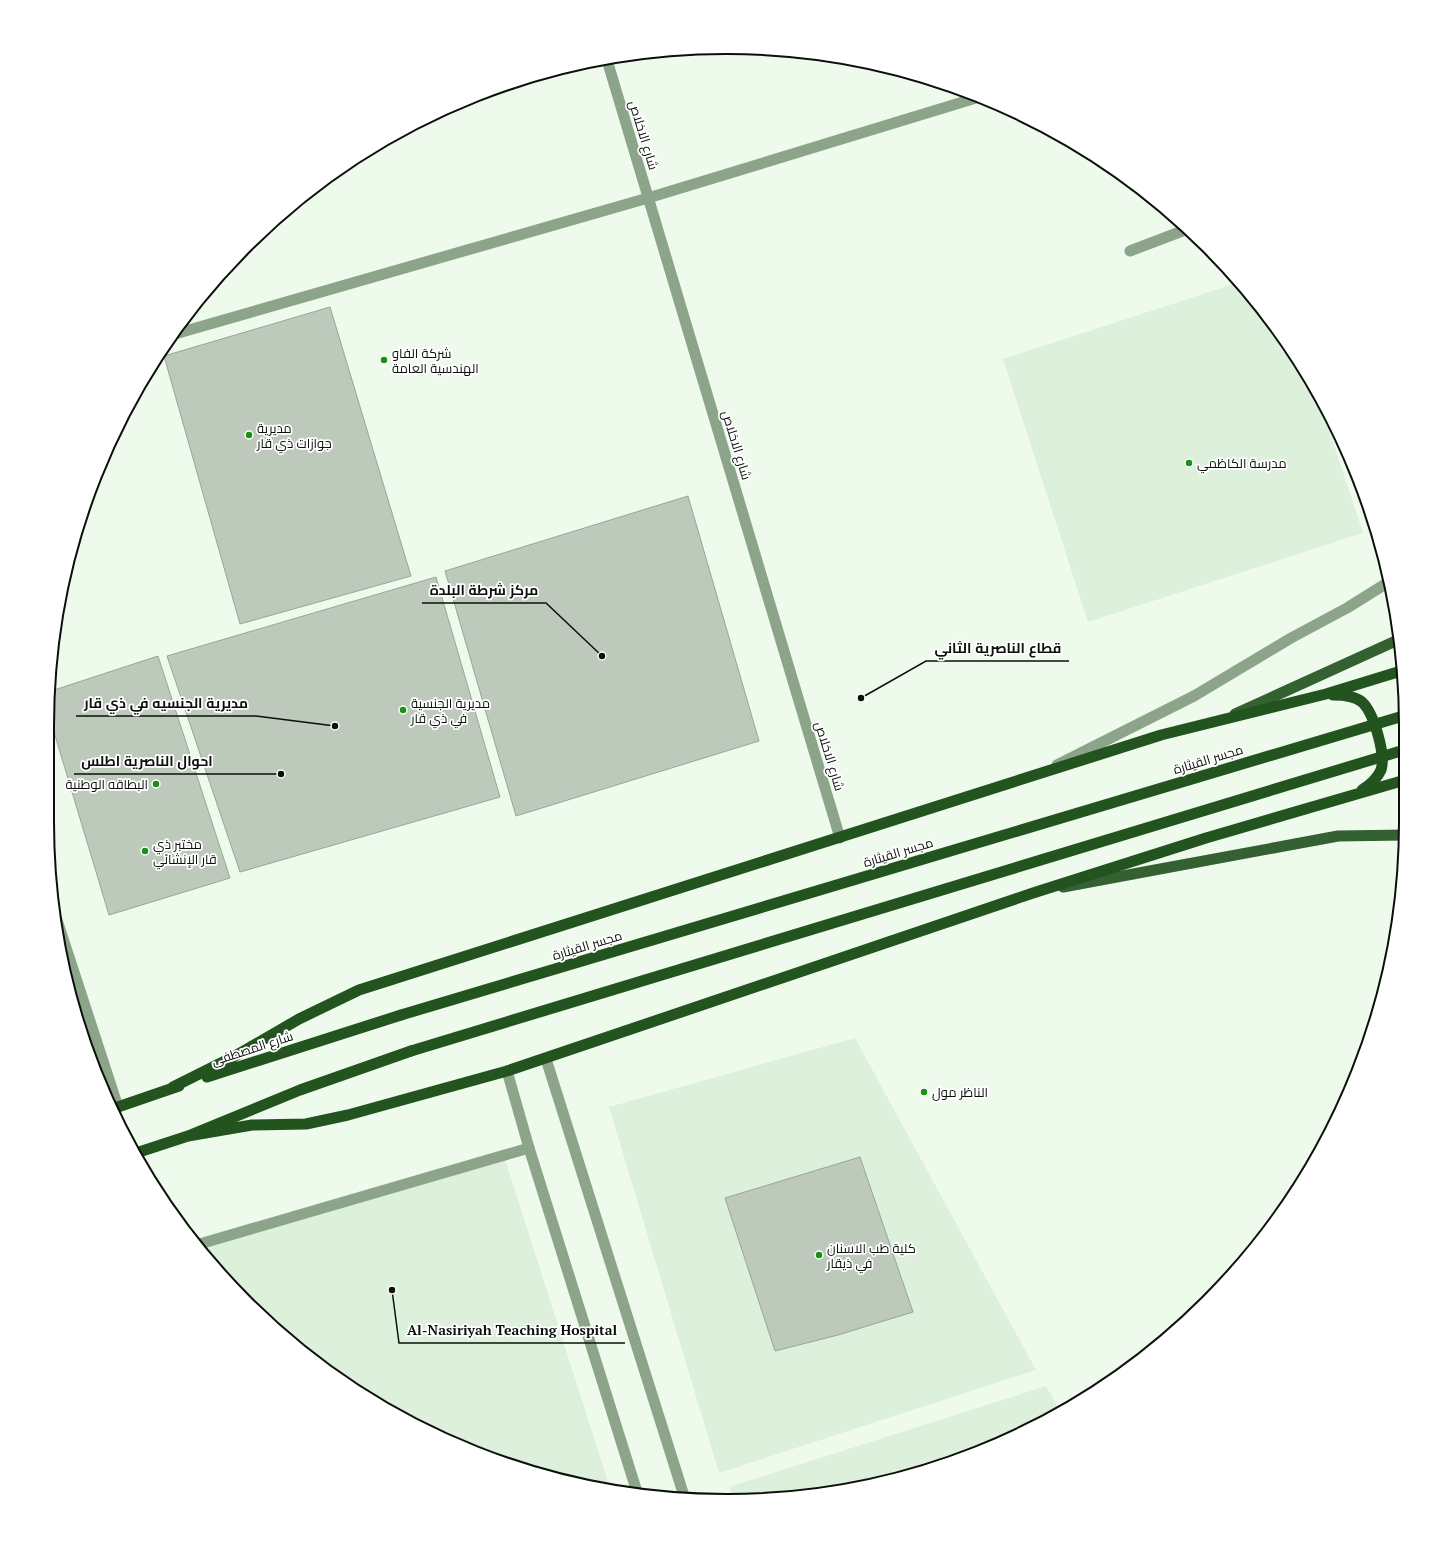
<svg xmlns="http://www.w3.org/2000/svg" width="1453" height="1548" font-family="'PT Serif',Cairo,serif">
  <rect width="100%" height="100%" fill="#eefbec"/>
  <path fill="#ddf0db" d="M 1240,282 L 1315,387 L 1363,533 L 1088,622 L 1003,359 Z
    M 855,1038 L 1036,1370 L 719,1473 L 609,1107 Z
    M 504,1156 L 610,1488 L 550,1478 L 426,1431 L 349,1386 L 279,1333 L 199,1247 Z
    M 1046,1386 L 1061,1412 L 945,1465 L 815,1495 L 732,1498 L 729,1487 Z"/>
  <path fill="#bdcabb" stroke="#98a597" d="M 330,307 L 411,576 L 240,624 L 164,356 Z
    M 688,496 L 759,741 L 516,816 L 445,571 Z
    M 436,577 L 500,797 L 240,872 L 167,656 Z
    M 158,656 L 230,878 L 109,915 L 48,712 L 48,692 Z
    M 860,1157 L 913,1312 L 838,1335 L 775,1351 L 725,1198 Z"/>
  <g fill="none" stroke-linecap="round" stroke-linejoin="round">
    <path stroke="#8ca58a" stroke-width="11" d="M 1130,251 L 1185,230
      M 56,917 L 118,1107
      M 196,1245 L 529,1148"/>
    <path stroke="#8ca58a" stroke-width="11" d="M 607,60 L 840,838
      M 175,334 L 648,198 L 976,98"/>
    <path stroke="#8ca58a" stroke-width="11" d="M 1057,765 L 1194,696 L 1291,638 L 1347,608 L 1387,583
      M 546,1059 L 685,1499
      M 507,1071 L 529,1148 L 637,1492"/>
    <path stroke="#356032" stroke-width="11" d="M 1235,714 L 1400,639
      M 1063,887 L 1338,836 L 1405,835"/>
    <path stroke="#235420" stroke-width="11" d="M 1333,695 C 1342,695 1355,696 1362,702 C 1374,713 1386,755 1381,770 C 1377,779 1370,785 1362,790
      M 207,1077 L 401,1015
      M 173,1087 L 235,1056 L 299,1019 L 359,990 L 1161,735 L 1326,694 L 1401,671
      M 112,1109 L 179,1086
      M 188,1136 L 252,1125 L 306,1124 L 348,1115 L 507,1071 L 1033,893 L 1206,838 L 1405,780
      M 136,1153 L 188,1136 L 300,1090 L 411,1051"/>
    <path stroke="#235420" stroke-width="11" d="M 401,1015 L 1403,716
      M 411,1051 L 1404,750"/>
  </g>
  <g fill="#1a8f1a" stroke="#fff" stroke-width="1.5">
    <circle cx="384" cy="360" r="4"/>
    <circle cx="249" cy="435" r="4"/>
    <circle cx="1189" cy="463" r="4"/>
    <circle cx="403" cy="710" r="4"/>
    <circle cx="156" cy="784" r="4"/>
    <circle cx="145" cy="851" r="4"/>
    <circle cx="924" cy="1092" r="4"/>
    <circle cx="819" cy="1255" r="4"/>
  </g>
  <g text-anchor="middle" dominant-baseline="central" stroke-width="3.5" stroke-linejoin="round" paint-order="stroke">
    <g font-size="13" fill="#0b100b" stroke="#fff">
      <text transform="translate(644 135) rotate(73)">شارع الاخلاص</text>
      <text transform="translate(737 445) rotate(73)">شارع الاخلاص</text>
      <text transform="translate(830 756) rotate(73)">شارع الاخلاص</text>
      <text transform="translate(1208 759) rotate(-17)">مجسر القيثارة</text>
      <text transform="translate(898 852) rotate(-17)">مجسر القيثارة</text>
      <text transform="translate(587 945) rotate(-17)">مجسر القيثارة</text>
      <text transform="translate(252 1048) rotate(-18)">شارع المصطفى</text>
    </g>
    <g font-size="13" fill="#0b100b" stroke="#fff" text-anchor="start">
      <text x="392" y="353">شركة الفاو<tspan x="392" dy="15">الهندسية العامة</tspan></text>
      <text x="257" y="428">مديرية<tspan x="257" dy="15">جوازات ذي قار</tspan></text>
      <text x="1197" y="463">مدرسة الكاظمي</text>
      <text x="411" y="703">مديرية الجنسية<tspan x="411" dy="15">في ذي قار</tspan></text>
      <text x="148" y="784" text-anchor="end">البطاقه الوطنية</text>
      <text x="153" y="844">مختبر ذي<tspan x="153" dy="15">قار الإنشائي</tspan></text>
      <text x="932" y="1092">الناظر مول</text>
      <text x="827" y="1248">كلية طب الاسنان<tspan x="827" dy="15">في ذيقار</tspan></text>
    </g>
  </g>
  <path d="M0 0H1453V1548H0ZM726 54H727A672 672 0 0 1 1399 726V822A672 672 0 0 1 727 1494H726A672 672 0 0 1 54 822V726A672 672 0 0 1 726 54Z" fill="#fff" fill-rule="evenodd"/>
  <path fill="none" stroke="#0b100b" stroke-width="2" d="M726 54H727A672 672 0 0 1 1399 726V822A672 672 0 0 1 727 1494H726A672 672 0 0 1 54 822V726A672 672 0 0 1 726 54Z"/>
  <path fill="none" stroke="#0b100b" stroke-width="1.5" d="M602 656L546 603H422M861 698L926 661H1069M335 726L256 716H76M281 774L221 774H74M392 1290L399 1343H625"/>
  <g fill="#0b100b" stroke="#fff" stroke-width="1.5">
    <circle cx="602" cy="656" r="4"/>
    <circle cx="861" cy="698" r="4"/>
    <circle cx="335" cy="726" r="4"/>
    <circle cx="281" cy="774" r="4"/>
    <circle cx="392" cy="1290" r="4"/>
  </g>
  <g font-size="14" text-anchor="middle" font-weight="bold" fill="#0b100b" stroke="#fff" stroke-width="3.5" stroke-linejoin="round" paint-order="stroke">
    <text x="484" y="595">مركز شرطة البلدة</text>
    <text x="998" y="653">قطاع الناصرية الثاني</text>
    <text x="166" y="708">مديرية الجنسيه في ذي قار</text>
    <text x="147" y="766">احوال الناصرية اطلس</text>
    <text x="512" y="1335">Al-Nasiriyah Teaching Hospital</text>
  </g>
</svg>
